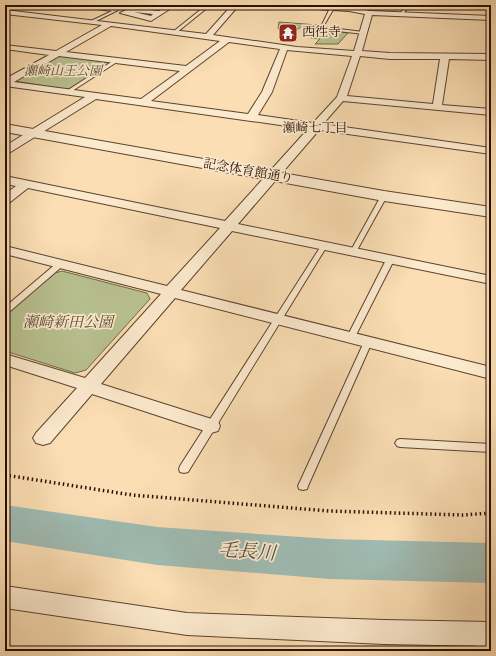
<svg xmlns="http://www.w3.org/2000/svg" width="496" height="656" font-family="'Sorts Mill Goudy','Noto Serif JP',serif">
  <rect width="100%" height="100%" fill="#fbdeb4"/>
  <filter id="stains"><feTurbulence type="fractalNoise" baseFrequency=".005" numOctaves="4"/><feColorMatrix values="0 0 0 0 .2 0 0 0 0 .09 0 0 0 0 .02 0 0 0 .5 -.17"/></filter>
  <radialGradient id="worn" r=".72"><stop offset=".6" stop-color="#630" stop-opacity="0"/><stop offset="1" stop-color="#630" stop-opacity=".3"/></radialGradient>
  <path fill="#b9c291" stroke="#70684a" d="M 279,22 L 318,25 L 316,28 L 302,26 L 297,30 L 278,29 Z
    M 322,29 L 348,33 L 338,44 L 315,44 L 320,39 L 311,38 Z
    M 63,55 L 110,63 L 69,89 L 63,89 L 14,81 L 57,56 Z
    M 62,271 L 147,293 L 150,299 L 86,370 L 75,373 L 5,351 L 5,315 L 55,273 Z"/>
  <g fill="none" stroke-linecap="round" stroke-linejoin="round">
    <path fill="#9fbbb3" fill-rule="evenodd" d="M 5,505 L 157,527 L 330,539 L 491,543 L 491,583 L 330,579 L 157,565 L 5,541 Z"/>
    <g stroke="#5c432e" stroke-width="2">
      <path id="service" d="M 68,5 L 80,5 L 118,10 L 92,23 L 91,21 L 112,11 Z
        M 406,5 L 410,5 L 401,16 L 399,16 Z
        M 204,7 L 207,8 L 176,33 L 174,33 L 174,31 Z
        M 332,7 L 334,8 L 323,27 L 363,32 L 364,34 L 320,29 L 330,8 Z
        M 116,59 L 120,60 L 69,93 L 65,92 Z
        M 384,194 L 387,196 L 356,252 L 355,253 L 351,253 L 350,252 L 381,196 Z
        M 324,244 L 327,246 L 188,472 L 184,473 L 180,472 L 179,469 L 180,466 L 321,246 Z
        M 390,258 L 394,260 L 355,337 L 351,340 L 348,339 L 347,337 L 386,260 Z
        M 58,262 L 64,262 L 65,264 L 8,313 L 5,313 L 5,307 Z
        M 368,339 L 372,342 L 308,486 L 307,489 L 303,490 L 299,489 L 298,486 L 364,342 Z
        M 400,439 L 491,444 L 491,452 L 400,447 L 397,446 L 395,443 L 397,440 Z"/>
    </g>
    <g stroke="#5c432e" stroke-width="2">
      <path id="minor" d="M 66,5 L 73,5 L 70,7 Z
        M 168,5 L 176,5 L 151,21 L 120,13 L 130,8 L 159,11 ZM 134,12 L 153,14 L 151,16 Z
        M 232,5 L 239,5 L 213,35 L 297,47 L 354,51 L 365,14 L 349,11 L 284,7 L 281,5 L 344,7 L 344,5 L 350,5 L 352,7 L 370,11 L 491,16 L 491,20 L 372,15 L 362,51 L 390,53 L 491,54 L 491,60 L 449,59 L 442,105 L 491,109 L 491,115 L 343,101 L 323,124 L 491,148 L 491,154 L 319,130 L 238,224 L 491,276 L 491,284 L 232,231 L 181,290 L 491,367 L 491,379 L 175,298 L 101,384 L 218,421 L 220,426 L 218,431 L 211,433 L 92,394 L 50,443 L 43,445 L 36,443 L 33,438 L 36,433 L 77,388 L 5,365 L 5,354 L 85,378 L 161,294 L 5,254 L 5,246 L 167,286 L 220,228 L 28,188 L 9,203 L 5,204 L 5,194 L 16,186 L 5,184 L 5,176 L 225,221 L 308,129 L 96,99 L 9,153 L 5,154 L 5,146 L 85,97 L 5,86 L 5,79 L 49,55 L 5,49 L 5,45 L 56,51 L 102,25 L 5,14 L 5,10 L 206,34 ZM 111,26 L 220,41 L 186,66 L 66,52 ZM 229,42 L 280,49 L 262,92 L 248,114 L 151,101 ZM 287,50 L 352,56 L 337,97 L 313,123 L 258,115 L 272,92 ZM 59,56 L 180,71 L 141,99 L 14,82 ZM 360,56 L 390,59 L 440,59 L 433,104 L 347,96 Z
        M 434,5 L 442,5 L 439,7 Z
        M 5,586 L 187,613 L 384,620 L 491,622 L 491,646 L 384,644 L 187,635 L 5,608 Z"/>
    </g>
    <g stroke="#5c432e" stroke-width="2">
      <path id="tertiary" d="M 5,124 L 384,191 L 491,207 L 491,217 L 384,201 L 5,132 Z
        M 491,632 L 491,651 L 474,651 L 480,636 Z"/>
    </g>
    <path stroke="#270f02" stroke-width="3.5" stroke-dasharray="1.5 3" stroke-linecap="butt" d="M 5,475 L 132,495 L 329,511 L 463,515 L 491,513"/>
    <use href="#service" fill="#fceace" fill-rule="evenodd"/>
    <use href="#minor" fill="#fceace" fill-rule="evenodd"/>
    <use href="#tertiary" fill="#fceace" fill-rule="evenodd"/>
  </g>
  <defs>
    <g id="temple-square" transform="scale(1)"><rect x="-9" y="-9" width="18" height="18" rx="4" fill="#8f2418" stroke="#fceace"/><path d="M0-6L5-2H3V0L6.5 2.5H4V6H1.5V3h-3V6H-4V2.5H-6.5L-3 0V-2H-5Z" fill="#fff"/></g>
  </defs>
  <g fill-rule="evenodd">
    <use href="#temple-square" x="288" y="33"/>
  </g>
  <g text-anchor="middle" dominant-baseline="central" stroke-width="3.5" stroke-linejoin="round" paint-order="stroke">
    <g font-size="13" fill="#270f02" stroke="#fceace" text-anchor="start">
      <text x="302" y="33">西徃寺</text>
    </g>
    <g font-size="13" font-style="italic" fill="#5a4e34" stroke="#fceace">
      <text x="63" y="72">瀬崎山王公園</text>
    </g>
    <g font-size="13" fill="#270f02" stroke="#fceace">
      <text x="315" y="129">瀬崎七丁目</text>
    </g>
    <g font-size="13" fill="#270f02" stroke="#fceace">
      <text transform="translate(248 172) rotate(10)">記念体育館通り</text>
    </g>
    <g font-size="15" font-style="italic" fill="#5a4e34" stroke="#fceace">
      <text x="68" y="323">瀬崎新田公園</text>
    </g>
    <g font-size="19" font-style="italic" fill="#514b40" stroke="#fceace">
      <text transform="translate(247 553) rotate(4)">毛長川</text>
    </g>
  </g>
  <rect width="496" height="656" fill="none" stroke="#fbdeb4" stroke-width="20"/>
  <rect x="6" y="6" width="484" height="644" fill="none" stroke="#270f02" stroke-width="2"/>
  <rect x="10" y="10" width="476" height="636" fill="none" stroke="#270f02"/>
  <rect width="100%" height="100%" filter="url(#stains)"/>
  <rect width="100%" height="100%" fill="url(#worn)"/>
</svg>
